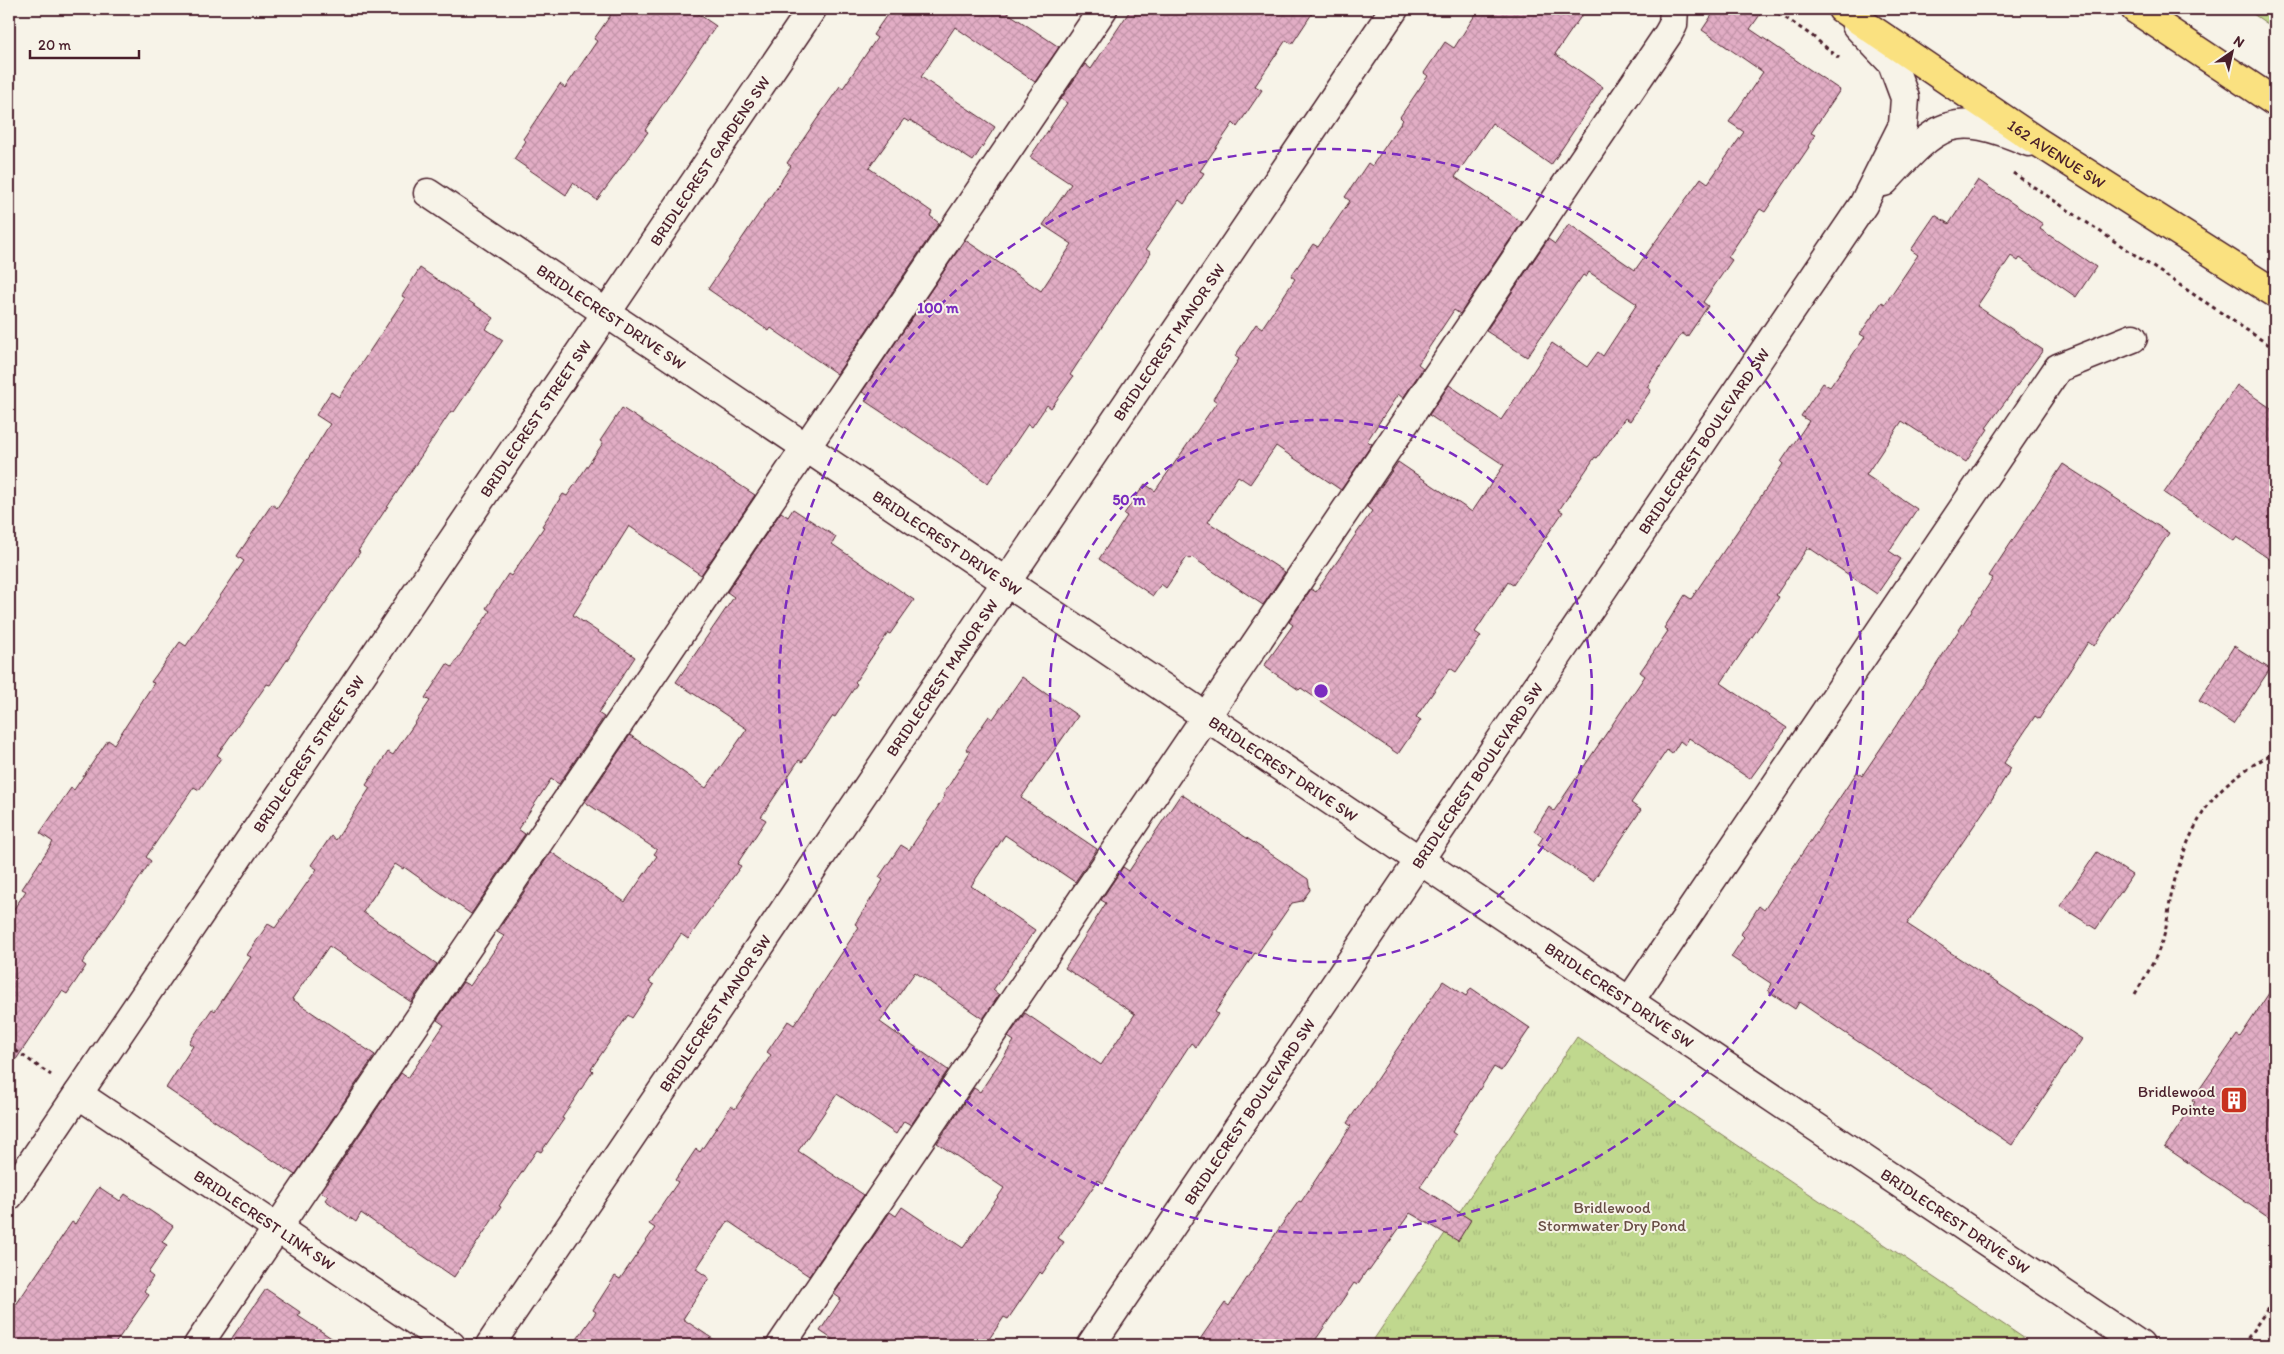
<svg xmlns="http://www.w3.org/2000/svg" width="2284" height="1354" font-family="Itim,sans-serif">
  <defs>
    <pattern id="park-tufts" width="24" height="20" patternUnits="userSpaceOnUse" patternTransform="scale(1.25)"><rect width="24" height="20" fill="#c0d88e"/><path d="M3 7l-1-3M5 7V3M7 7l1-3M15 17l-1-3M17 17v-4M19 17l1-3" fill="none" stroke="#a6b97b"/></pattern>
    <pattern id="building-cross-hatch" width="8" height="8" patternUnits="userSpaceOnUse" patternTransform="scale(1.25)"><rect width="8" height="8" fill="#e2adc5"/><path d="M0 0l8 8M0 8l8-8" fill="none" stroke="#c394a9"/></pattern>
  </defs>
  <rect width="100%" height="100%" fill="#f7f3e8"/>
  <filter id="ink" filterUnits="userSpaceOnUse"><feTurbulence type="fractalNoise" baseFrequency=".02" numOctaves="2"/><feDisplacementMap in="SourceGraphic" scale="10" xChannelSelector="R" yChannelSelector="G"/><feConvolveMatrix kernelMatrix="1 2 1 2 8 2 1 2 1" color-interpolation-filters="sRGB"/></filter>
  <g filter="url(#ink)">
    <path fill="#c0d88e" stroke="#857c5c" d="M 2246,9 L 2275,9 L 2275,29 Z"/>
    <path fill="url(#park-tufts)" stroke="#857c5c" d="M 1577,1037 L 2034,1345 L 1370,1345 Z"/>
    <path fill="url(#building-cross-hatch)" stroke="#4a1f2b" d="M 615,9 L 691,9 L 716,26 L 645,130 L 648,132 L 597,200 L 573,183 L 566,195 L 514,159 L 526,141 L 523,139 L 560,84 L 565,88 L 597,41 L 594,39 Z
      M 891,9 L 1002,9 L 1059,47 L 1035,82 L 955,27 L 921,77 L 995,127 L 973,161 L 910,120 L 909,122 L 904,119 L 869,168 L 932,212 L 930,216 L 939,223 L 837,374 L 771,328 L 769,331 L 708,289 L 791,166 L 787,163 L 817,119 L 840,86 L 843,88 L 877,38 L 873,35 Z
      M 1131,9 L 1315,9 L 1292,44 L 1286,40 L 1255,86 L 1262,90 L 1237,127 L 1233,123 L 1200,171 L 1204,173 L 1184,204 L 1179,200 L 1146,249 L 1151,253 L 1070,375 L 1073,377 L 1051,408 L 1047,405 L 1032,427 L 1028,424 L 988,483 L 865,401 L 869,396 L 862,392 L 965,240 L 1041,291 L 1072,244 L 1043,225 L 1071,184 L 1030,157 L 1067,103 L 1061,99 L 1085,64 L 1091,69 Z
      M 1479,9 L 1586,9 L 1555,54 L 1603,87 L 1551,165 L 1492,123 L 1455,177 L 1522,222 L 1460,314 L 1454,310 L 1418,364 L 1423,368 L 1403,398 L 1398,394 L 1367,441 L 1372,444 L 1341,490 L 1276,446 L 1250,484 L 1238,476 L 1208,522 L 1285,572 L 1263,605 L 1192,557 L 1190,559 L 1187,557 L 1166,588 L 1161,584 L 1153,596 L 1099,559 L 1127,516 L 1124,514 L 1145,484 L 1155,491 L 1217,402 L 1213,399 L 1239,359 L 1235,356 L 1256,324 L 1262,328 L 1295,279 L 1291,276 L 1313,244 L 1318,247 L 1350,201 L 1345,197 L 1368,163 L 1372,166 L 1403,120 L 1400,117 L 1428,76 L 1424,73 L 1445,42 L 1454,48 Z
      M 1716,9 L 1764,9 L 1750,29 L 1840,90 L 1811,133 L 1815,135 L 1808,146 L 1809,147 L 1765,212 L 1760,209 L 1728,257 L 1732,260 L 1703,302 L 1708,306 L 1687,337 L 1682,333 L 1647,387 L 1651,390 L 1630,421 L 1625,418 L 1597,458 L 1595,457 L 1559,510 L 1563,512 L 1513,585 L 1508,582 L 1475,632 L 1481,636 L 1456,672 L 1450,668 L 1416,717 L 1421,720 L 1398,754 L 1301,688 L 1299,690 L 1264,666 L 1293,625 L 1289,622 L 1311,589 L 1316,592 L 1372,511 L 1367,507 L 1398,462 L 1472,512 L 1504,465 L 1429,415 L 1449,385 L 1501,420 L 1552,343 L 1587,367 L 1598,352 L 1603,356 L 1637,304 L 1589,272 L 1586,277 L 1583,275 L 1527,357 L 1486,331 L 1548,239 L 1555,244 L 1569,224 L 1635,270 L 1701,178 L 1708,183 L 1744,132 L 1729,122 L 1763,72 L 1702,30 Z
      M 1978,180 L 2043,224 L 2040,229 L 2096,267 L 2076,297 L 2020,258 L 2018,261 L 2011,256 L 1977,306 L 2043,350 L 1986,428 L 1988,429 L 1966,462 L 1902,421 L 1866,475 L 1917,509 L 1889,551 L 1901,559 L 1877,594 L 1808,547 L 1776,595 L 1779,597 L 1721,683 L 1787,728 L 1750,779 L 1689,738 L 1685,745 L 1680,741 L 1672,754 L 1667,750 L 1631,803 L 1641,810 L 1593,881 L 1538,845 L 1543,837 L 1534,831 L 1549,807 L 1554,811 L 1645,676 L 1640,672 L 1668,631 L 1664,628 L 1685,595 L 1691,599 L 1783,464 L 1781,462 L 1809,421 L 1801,416 L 1823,383 L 1830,387 L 1865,337 L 1860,334 L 1882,302 L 1885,304 L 1918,255 L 1911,250 L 1935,215 L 1949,224 Z
      M 420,268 L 494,318 L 486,329 L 503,340 L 454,412 L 451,411 L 358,551 L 360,552 L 270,685 L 267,684 L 217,755 L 221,758 L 199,790 L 194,787 L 146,857 L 151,861 L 82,963 L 86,966 L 67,994 L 62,991 L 9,1070 L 9,916 L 26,891 L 22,889 L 53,842 L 40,833 L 71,788 L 74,790 L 108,740 L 114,744 L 154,683 L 151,682 L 180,642 L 186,646 L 244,561 L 237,556 L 272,504 L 277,508 L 330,424 L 316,415 L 331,392 L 339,397 L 405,298 L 402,296 Z
      M 2237,385 L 2275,411 L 2275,563 L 2237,537 L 2234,541 L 2164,493 Z
      M 622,408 L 755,495 L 701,575 L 629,526 L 573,615 L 635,657 L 598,713 L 604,717 L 559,784 L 551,779 L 518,829 L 525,834 L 471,914 L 404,867 L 403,869 L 395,864 L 363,912 L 437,964 L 411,1002 L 329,946 L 292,999 L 375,1055 L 295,1175 L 166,1088 L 193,1046 L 189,1043 L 212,1009 L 215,1011 L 251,957 L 247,955 L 268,924 L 275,928 L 317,869 L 311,865 L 331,836 L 336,840 L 370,788 L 366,785 L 388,752 L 393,755 L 430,701 L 425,698 L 447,664 L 452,667 L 490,611 L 486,608 L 508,574 L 511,576 L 544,527 L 542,526 L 563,494 L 567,496 L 603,443 L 600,441 Z
      M 2063,464 L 2169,533 L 2094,646 L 2088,642 L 2039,719 L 2035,716 L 2004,763 L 2011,768 L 1992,799 L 1907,924 L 2082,1039 L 2012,1145 L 1799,1002 L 1795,1009 L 1768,991 L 1772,984 L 1731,957 L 1744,937 L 1741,934 L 1759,906 L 1764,910 L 1857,772 L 1862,776 L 1912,702 L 1993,578 L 1989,576 Z
      M 793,509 L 836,537 L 832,544 L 914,600 L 890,634 L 888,633 L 855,682 L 857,684 L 835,717 L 833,716 L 802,762 L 799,760 L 761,817 L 766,820 L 737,864 L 741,866 L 688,939 L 681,934 L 649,982 L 654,985 L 632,1018 L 628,1015 L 591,1069 L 593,1071 L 562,1118 L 564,1119 L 541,1152 L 537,1150 L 499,1206 L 501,1207 L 454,1277 L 361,1213 L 356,1222 L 325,1200 L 328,1196 L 321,1192 L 401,1073 L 408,1078 L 444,1025 L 437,1020 L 463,982 L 470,986 L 504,936 L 497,932 L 551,852 L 625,902 L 657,856 L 654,854 L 657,850 L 585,802 L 630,735 L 706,788 L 747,729 L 676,682 L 734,597 L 727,592 L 781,512 L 788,517 Z
      M 2234,646 L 2270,669 L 2233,724 L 2199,701 Z
      M 1022,677 L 1078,716 L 1021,798 L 1097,849 L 1075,882 L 1005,835 L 971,886 L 1035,930 L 993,990 L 999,995 L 983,1019 L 915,972 L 880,1022 L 948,1070 L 911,1125 L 904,1121 L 896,1134 L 837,1094 L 798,1151 L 864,1195 L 809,1276 L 728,1221 L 696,1269 L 709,1278 L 683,1319 L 722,1345 L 573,1345 L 596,1312 L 593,1310 L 615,1276 L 620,1279 L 655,1228 L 649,1224 L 678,1182 L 675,1180 L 696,1149 L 700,1152 L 731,1106 L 735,1109 L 771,1055 L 767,1052 L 788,1021 L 794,1025 L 859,927 L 855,924 L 883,880 L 879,877 L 901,845 L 909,850 L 945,796 L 943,795 L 970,752 L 966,749 L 989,716 L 993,719 Z
      M 1181,794 L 1308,879 L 1310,890 L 1302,901 L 1292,903 L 1257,954 L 1255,953 L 1215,1012 L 1218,1014 L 1196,1047 L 1191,1043 L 1153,1101 L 1103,1183 L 1098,1180 L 1058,1238 L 1064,1242 L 1042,1274 L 1040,1272 L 1008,1319 L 1004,1317 L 985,1345 L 841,1345 L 820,1331 L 841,1299 L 834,1294 L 890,1212 L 896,1216 L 902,1207 L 963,1248 L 1004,1188 L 937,1143 L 974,1088 L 980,1092 L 1014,1041 L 1008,1037 L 1025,1013 L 1101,1065 L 1135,1014 L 1065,968 L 1106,903 L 1101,900 L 1123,867 L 1129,871 Z
      M 2097,852 L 2132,875 L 2096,929 L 2060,906 Z
      M 1443,981 L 1466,996 L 1471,988 L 1530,1028 L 1501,1071 L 1494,1067 L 1452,1132 L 1456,1135 L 1420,1187 L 1471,1220 L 1458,1241 L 1410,1213 L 1369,1271 L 1367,1270 L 1357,1285 L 1354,1283 L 1312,1345 L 1196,1345 L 1225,1303 L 1229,1306 L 1278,1230 L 1299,1201 L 1301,1202 L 1351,1126 L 1347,1123 Z
      M 2275,984 L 2275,1222 L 2165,1147 L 2195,1102 L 2192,1100 L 2237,1035 L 2240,1037 Z
      M 99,1187 L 120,1201 L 125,1194 L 173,1226 L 162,1242 L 167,1245 L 148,1273 L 153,1277 L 144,1291 L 149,1295 L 114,1345 L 9,1345 L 9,1315 L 72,1222 L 75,1224 Z
      M 266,1289 L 300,1312 L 298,1316 L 342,1345 L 227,1345 Z"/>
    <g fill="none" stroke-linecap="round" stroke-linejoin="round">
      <g stroke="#4a1f2b" stroke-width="31">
        <g id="minor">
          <path d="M 1884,182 C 1938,124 1950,108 2029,142"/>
          <path id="s1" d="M 428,193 L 2140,1345"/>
          <path d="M 1629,1002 L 2058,368 L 2133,338"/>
          <path id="s2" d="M 78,1094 L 451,1345"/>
          <path id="s3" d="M 9,1196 L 812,9"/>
          <path d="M 198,1345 L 1103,9"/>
          <path id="s4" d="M 490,1345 L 1394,9"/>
          <path d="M 781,1345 L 1668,34 L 1673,25 L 1674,9"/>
          <path id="s5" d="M 1091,1345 L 1863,205 L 1903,125 L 1905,98 L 1892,63 L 1856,25"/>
        </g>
      </g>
      <g stroke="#4a1f2b" stroke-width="31">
        <g id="major">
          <path id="s6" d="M 1842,9 L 2038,142 L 2275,293"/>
          <path d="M 2135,9 L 2275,102"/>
        </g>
      </g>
      <path stroke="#4a1f2b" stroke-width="3" stroke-dasharray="4 4" stroke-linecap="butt" d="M 1772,9 L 1811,35 L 1839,58
        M 2013,173 L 2275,349
        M 2135,994 C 2147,974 2159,955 2165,932 C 2168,919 2169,904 2172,891 C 2179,860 2194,822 2214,797 C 2230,778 2254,764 2275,752
        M 9,1046 L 51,1075
        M 2243,1345 L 2275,1298"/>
      <use href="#minor" stroke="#f7f3e8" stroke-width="28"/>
      <use href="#major" stroke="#fae180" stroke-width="28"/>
    </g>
  </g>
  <g fill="none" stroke="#7b2cbf" stroke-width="2.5" stroke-dasharray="9 6">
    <circle cx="1321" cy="691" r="271"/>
    <circle cx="1321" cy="691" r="542"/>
  </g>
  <defs>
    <g id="building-square" transform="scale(1.4375)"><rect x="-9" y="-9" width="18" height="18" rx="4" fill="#c8321e" stroke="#f7f3e8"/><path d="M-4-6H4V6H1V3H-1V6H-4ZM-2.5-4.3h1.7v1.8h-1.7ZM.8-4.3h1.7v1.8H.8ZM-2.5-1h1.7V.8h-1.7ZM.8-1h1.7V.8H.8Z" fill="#fff"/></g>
  </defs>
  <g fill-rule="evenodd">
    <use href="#building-square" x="2234" y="1100"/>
  </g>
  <g text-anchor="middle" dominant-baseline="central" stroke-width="4" stroke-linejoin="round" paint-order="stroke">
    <g font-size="16" fill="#4a1f2b" stroke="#f7f3e8">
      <text stroke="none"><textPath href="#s6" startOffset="259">162 AVENUE SW</textPath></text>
      <text stroke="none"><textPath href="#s3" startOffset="1250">BRIDLECREST GARDENS SW</textPath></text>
      <text stroke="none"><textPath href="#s1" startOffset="221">BRIDLECREST DRIVE SW</textPath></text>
      <text stroke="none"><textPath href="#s4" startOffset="1211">BRIDLECREST MANOR SW</textPath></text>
      <text stroke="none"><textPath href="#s3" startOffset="939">BRIDLECREST STREET SW</textPath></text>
      <text stroke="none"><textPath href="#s5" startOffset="1092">BRIDLECREST BOULEVARD SW</textPath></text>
      <text stroke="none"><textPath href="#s1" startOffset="626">BRIDLECREST DRIVE SW</textPath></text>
      <text stroke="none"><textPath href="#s4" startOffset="806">BRIDLECREST MANOR SW</textPath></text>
      <text stroke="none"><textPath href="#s3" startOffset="534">BRIDLECREST STREET SW</textPath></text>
      <text stroke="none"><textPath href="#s1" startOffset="1031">BRIDLECREST DRIVE SW</textPath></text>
      <text stroke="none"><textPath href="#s5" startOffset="688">BRIDLECREST BOULEVARD SW</textPath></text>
      <text stroke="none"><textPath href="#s1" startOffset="1436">BRIDLECREST DRIVE SW</textPath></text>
      <text stroke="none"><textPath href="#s4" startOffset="401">BRIDLECREST MANOR SW</textPath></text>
      <text stroke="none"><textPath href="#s5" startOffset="282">BRIDLECREST BOULEVARD SW</textPath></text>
      <text stroke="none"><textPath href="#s2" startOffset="225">BRIDLECREST LINK SW</textPath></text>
      <text stroke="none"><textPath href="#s1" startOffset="1841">BRIDLECREST DRIVE SW</textPath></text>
    </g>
    <g font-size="16" fill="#4a1f2b" stroke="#f7f3e8" text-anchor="end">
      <text x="2215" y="1091">Bridlewood<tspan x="2215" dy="18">Pointe</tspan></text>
    </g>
    <g font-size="16" fill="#684d44" stroke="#f7f3e8">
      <text x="1612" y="1207">Bridlewood<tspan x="1612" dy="18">Stormwater Dry Pond</tspan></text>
    </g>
  </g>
  <circle cx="1321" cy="691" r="8" fill="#7b2cbf" stroke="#f7f3e8" stroke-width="2.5"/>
  <g font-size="15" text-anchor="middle" font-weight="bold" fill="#7b2cbf" stroke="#f7f3e8" stroke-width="4" stroke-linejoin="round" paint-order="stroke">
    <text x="938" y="313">100 m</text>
    <text x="1129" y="505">50 m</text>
  </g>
  <rect width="2284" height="1354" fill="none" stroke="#f7f3e8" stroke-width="30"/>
  <rect x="15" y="15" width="2254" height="1324" fill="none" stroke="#4a1f2b" stroke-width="2" filter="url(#ink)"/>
  <g transform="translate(2232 52) rotate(34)" stroke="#f7f3e8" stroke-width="4" paint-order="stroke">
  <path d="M0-4L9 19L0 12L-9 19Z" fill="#4a1f2b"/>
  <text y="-8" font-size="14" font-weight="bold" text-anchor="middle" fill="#4a1f2b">N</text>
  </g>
  <path d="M30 50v8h109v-8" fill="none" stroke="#4a1f2b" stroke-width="2.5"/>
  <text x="38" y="50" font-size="15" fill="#4a1f2b" stroke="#f7f3e8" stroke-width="4" paint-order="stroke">20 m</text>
</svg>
